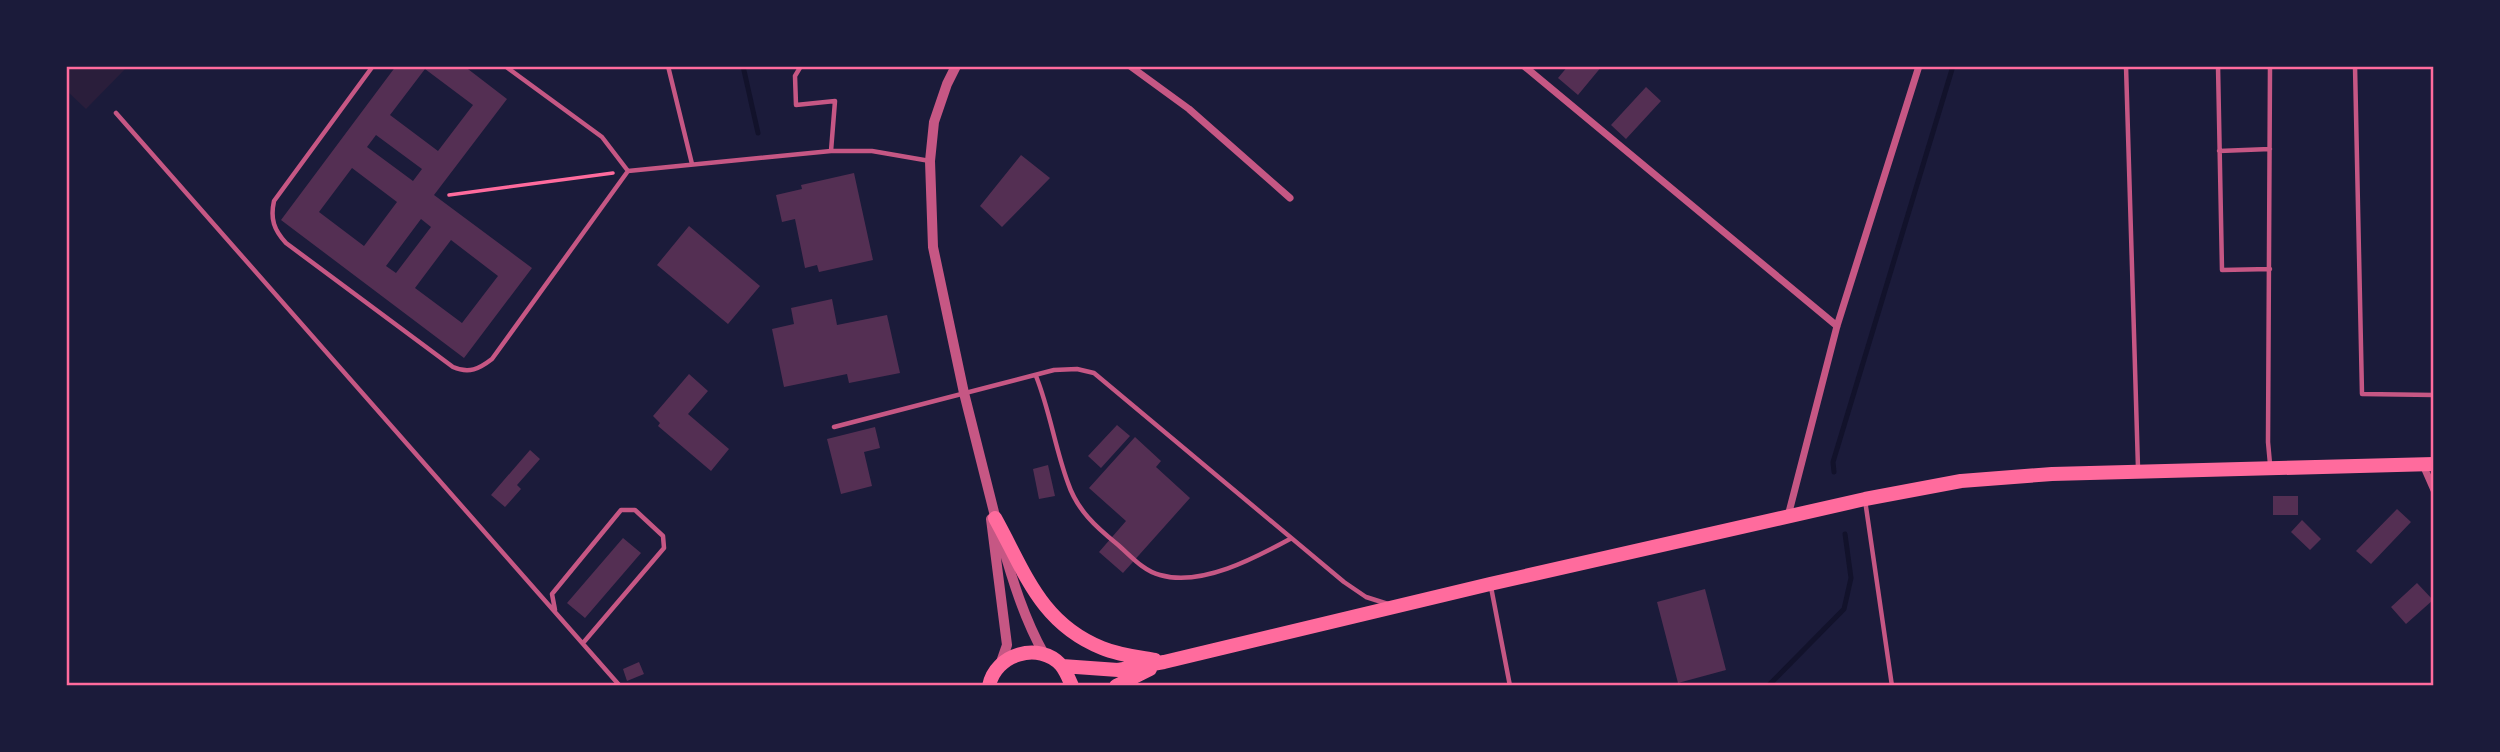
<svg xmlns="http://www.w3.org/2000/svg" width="2500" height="752" font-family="'PT Sans Narrow',sans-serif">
  <rect width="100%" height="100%" fill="#1b1b3a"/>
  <path fill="#2a1e3b" d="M 66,67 L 67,66 L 127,67 L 86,109 L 67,91 Z"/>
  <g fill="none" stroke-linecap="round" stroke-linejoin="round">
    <path stroke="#12122b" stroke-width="5" d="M 743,66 L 758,133
      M 1834,472 L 1833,462 L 1953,66
      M 1768,686 L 1844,609 L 1851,578 L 1845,534"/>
  </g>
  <path fill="#542f53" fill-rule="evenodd" d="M 396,66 L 464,66 L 507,99 L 434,195 L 532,268 L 464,358 L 281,220 ZM 425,69 L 473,105 L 438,151 L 390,115 ZM 376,135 L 422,169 L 413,181 L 367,147 ZM 352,168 L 397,202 L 364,246 L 319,212 ZM 421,219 L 431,227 L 396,273 L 386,266 ZM 451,240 L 498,276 L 462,323 L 415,288 Z
    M 1568,66 L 1602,66 L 1578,95 L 1558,78 Z
    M 1646,87 L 1661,101 L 1626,139 L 1611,125 Z
    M 1021,155 L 1050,178 L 1002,227 L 980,206 Z
    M 854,173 L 873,260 L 819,272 L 817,265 L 805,268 L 795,219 L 782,222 L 776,195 L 802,189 L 801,185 Z
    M 689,226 L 760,286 L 728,324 L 657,265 Z
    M 832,299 L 837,325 L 887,315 L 900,373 L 849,383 L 847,374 L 784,387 L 772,329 L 794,324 L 791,308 Z
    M 689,374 L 708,391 L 688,414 L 729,449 L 711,471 L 658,426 L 660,423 L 653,416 Z
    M 1117,425 L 1130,436 L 1101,468 L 1088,456 Z
    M 875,427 L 880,448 L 864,452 L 872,486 L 841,494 L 827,439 Z
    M 1135,437 L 1161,461 L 1156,467 L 1190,498 L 1123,573 L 1099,552 L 1126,521 L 1089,488 Z
    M 530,450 L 540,459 L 517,485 L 521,489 L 505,507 L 491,495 Z
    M 1048,465 L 1055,496 L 1039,499 L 1033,469 Z
    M 2273,496 L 2298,496 L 2298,515 L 2273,515 Z
    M 2397,509 L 2411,522 L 2371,564 L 2356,551 Z
    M 2302,520 L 2321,539 L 2310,550 L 2291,532 Z
    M 623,538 L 641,553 L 585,618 L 567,603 Z
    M 2417,583 L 2433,600 L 2406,624 L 2391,607 Z
    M 1705,589 L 1726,670 L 1678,683 L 1657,602 Z
    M 639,662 L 644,674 L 627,681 L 623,669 Z"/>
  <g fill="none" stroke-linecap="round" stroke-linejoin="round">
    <path stroke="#ff6b9d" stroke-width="3.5" d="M 449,195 L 613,173"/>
    <path stroke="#c65784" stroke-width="4.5" d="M 373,66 L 274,201 C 270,219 274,230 286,243 L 453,367 C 469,374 479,369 492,359 L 628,171
      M 505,66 L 602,137 L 628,171
      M 668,66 L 692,164
      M 801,66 L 795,76 L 796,105 L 835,101 L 831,151
      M 2126,66 L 2138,468
      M 2218,66 L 2222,270 L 2270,269
      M 2355,66 L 2362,394 L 2434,395
      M 116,113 L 620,686
      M 2219,151 L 2270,149
      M 628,171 L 831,151 L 872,151 L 930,161
      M 1036,376 C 1050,411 1055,448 1068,483 C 1077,510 1096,527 1117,544 C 1130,555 1143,571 1160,575 C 1201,587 1255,558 1290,539
      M 834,427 L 1054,370 L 1077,369 L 1094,373 L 1344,582 L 1366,597 L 1388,604
      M 2270,464 L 2268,442 L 2270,66
      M 1865,500 L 1892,686
      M 1491,587 L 1510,686
      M 555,610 L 552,594 L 621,510 L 635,510 L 663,536 L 664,548 L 583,643"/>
    <path stroke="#c65784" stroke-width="7" d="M 1130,66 L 1189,109 L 1290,198
      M 1524,66 L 1837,326
      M 2423,465 L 2434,490
      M 1788,516 L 1837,326 L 1919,66"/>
    <path stroke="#c65784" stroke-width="10" d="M 956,66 L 947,84 L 934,122 L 930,161 L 933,247 L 964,393 L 997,524
      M 991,519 L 1007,645 L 1000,665
      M 1001,540 C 1012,579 1024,618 1044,654"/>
    <path stroke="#ff6b9d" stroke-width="14" d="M 995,518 C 1025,572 1040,623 1102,648 C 1119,655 1138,657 1155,660
      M 1062,666 L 1118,670 L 1164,662 L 1490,584 L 1865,499 L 1961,481 L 2052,474 L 2434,464
      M 989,686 C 995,654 1039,641 1061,665 C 1066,671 1069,679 1072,686
      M 1116,686 L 1150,669"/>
  </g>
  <rect width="2500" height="752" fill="none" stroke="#1b1b3a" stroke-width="136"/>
  <rect x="68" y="68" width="2364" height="616" fill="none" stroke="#ff6b9d" stroke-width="2.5"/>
</svg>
